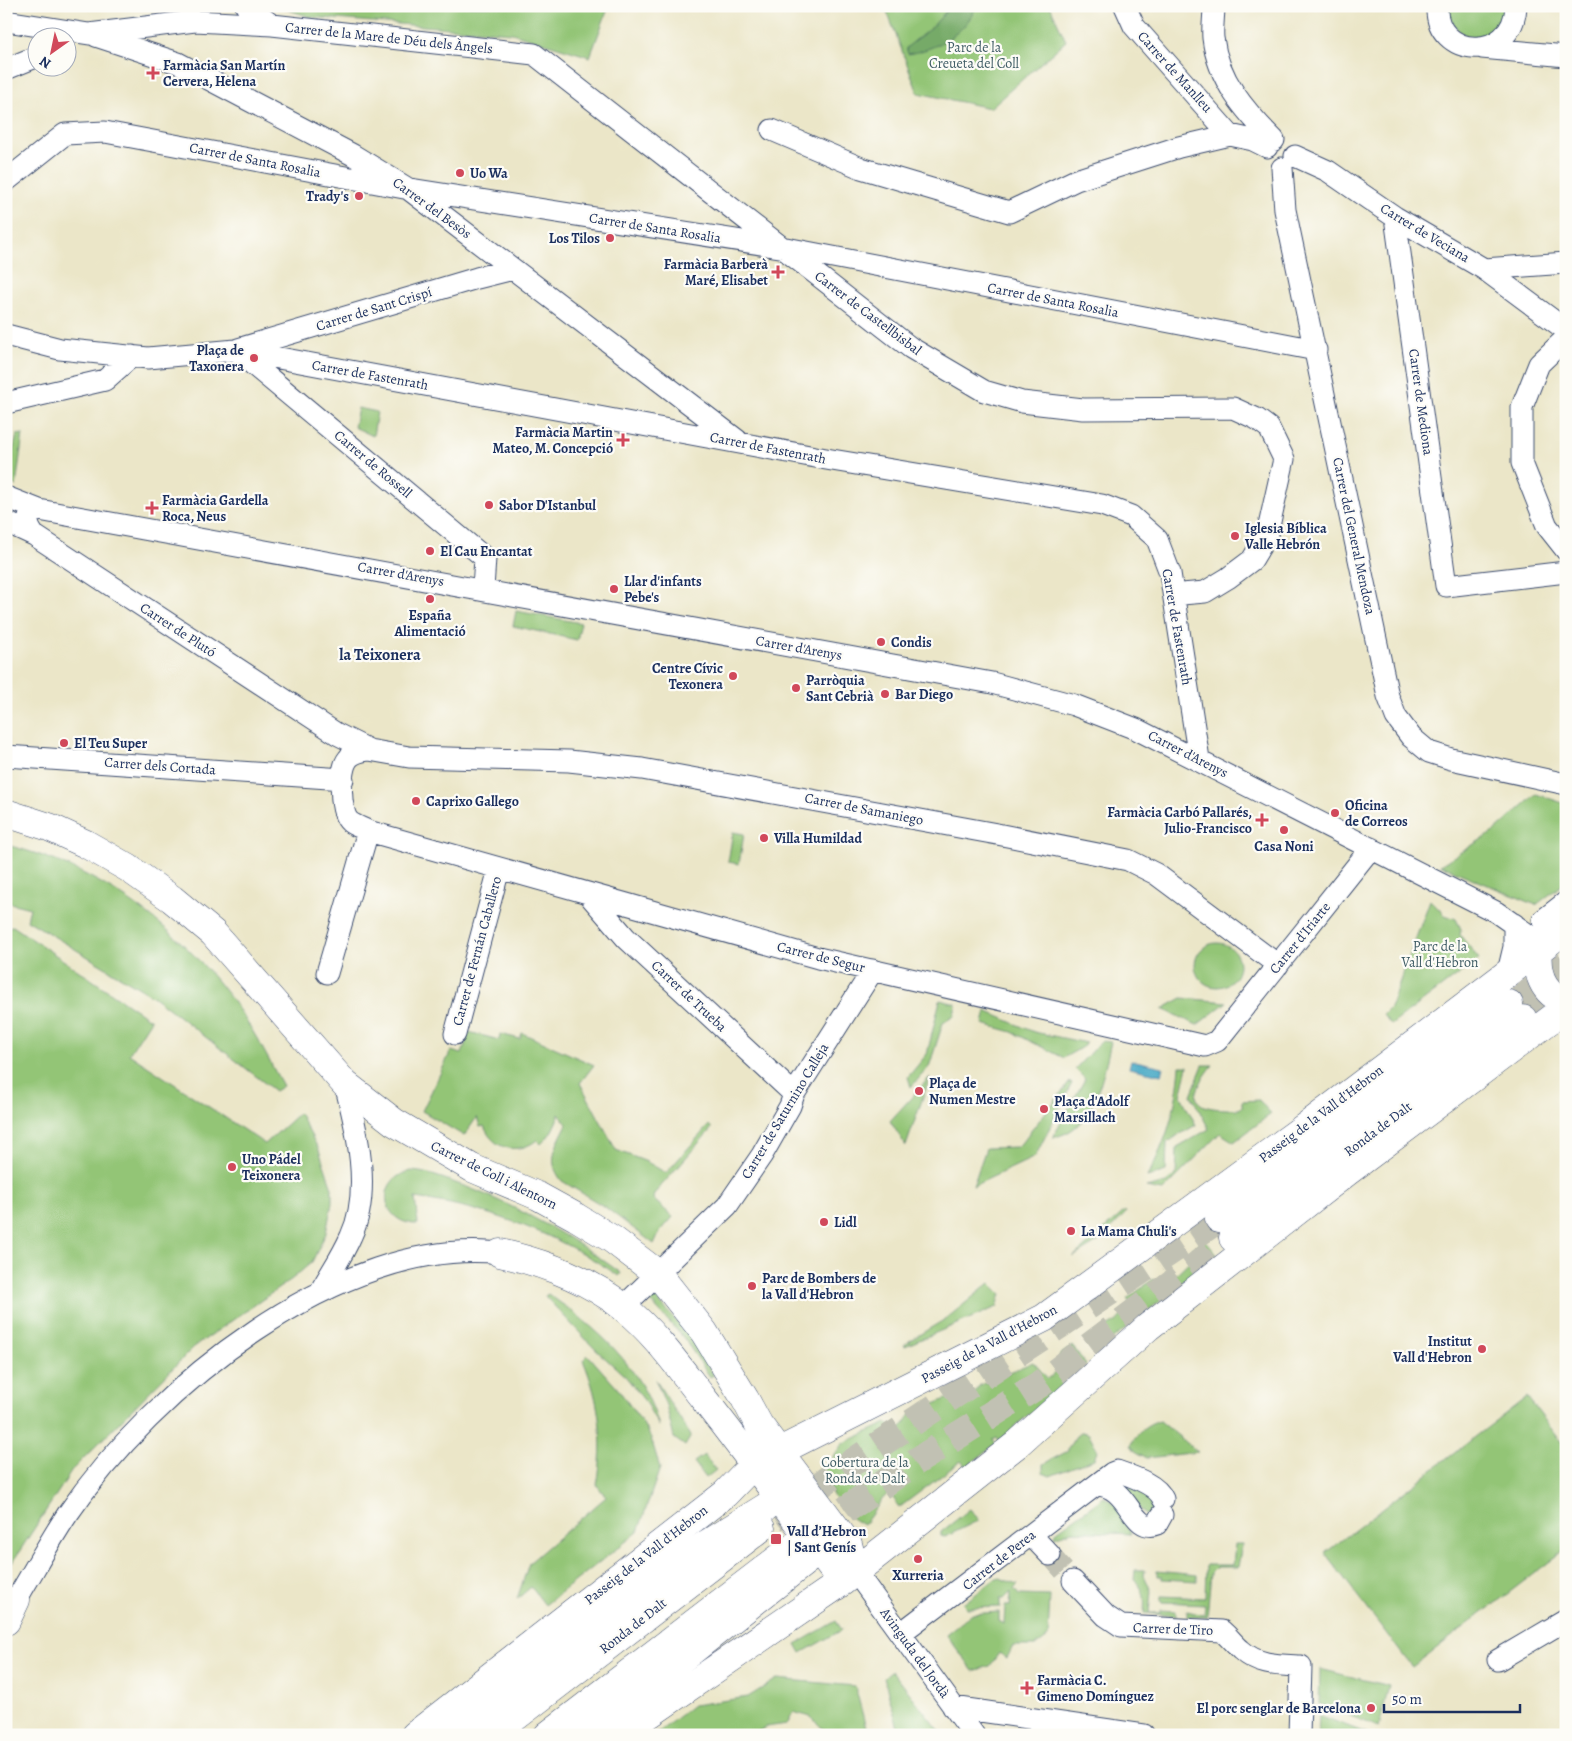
<svg xmlns="http://www.w3.org/2000/svg" width="1572" height="1741" font-family="Alegreya,serif">
  <rect width="100%" height="100%" fill="#fdfcf7"/>
  <filter id="ink" filterUnits="userSpaceOnUse"><feTurbulence type="fractalNoise" baseFrequency=".02" numOctaves="2"/><feDisplacementMap in="SourceGraphic" scale="10" xChannelSelector="R" yChannelSelector="G"/><feConvolveMatrix kernelMatrix="1 2 1 2 8 2 1 2 1" color-interpolation-filters="sRGB"/></filter>
  <filter id="wash" filterUnits="userSpaceOnUse"><feTurbulence type="fractalNoise" baseFrequency=".0096" numOctaves="4" result="noise"/><feDisplacementMap in="SourceGraphic" scale="20" xChannelSelector="R" yChannelSelector="G"/><feGaussianBlur stdDeviation="1.12" result="paint"/><feColorMatrix in="noise" values="0 0 0 0 0 0 0 0 0 0 0 0 0 0 0 0 0 1.4 0 .05"/><feComposite in="paint" operator="in"/></filter>
  <g filter="url(#wash)">
    <rect width="100%" height="100%" fill="#ebe6c8"/>
    <path fill="#93c576" stroke="#577a6a" d="M 277,6 L 609,6 L 590,57 L 512,33 L 310,17 Z
      M 885,6 L 1050,6 L 1066,41 L 990,108 L 918,93 Z
      M 1447,6 L 1506,6 C 1504,12 1504,21 1500,25 C 1480,49 1450,36 1447,6 Z
      M 358,408 L 377,412 L 373,436 L 354,427 Z
      M 23,434 L 16,486 L 6,480 L 6,462 L 10,462 L 17,435 Z
      M 516,611 L 581,623 L 577,640 L 513,626 Z
      M 1536,794 L 1566,804 L 1566,882 L 1536,905 L 1440,865 L 1495,831 Z
      M 733,832 L 744,834 L 739,864 L 728,862 Z
      M 6,845 C 107,869 198,941 252,1030 C 263,1048 273,1068 283,1086 L 275,1091 L 154,997 L 27,920 L 30,908 L 6,902 Z
      M 1430,900 L 1445,915 L 1456,919 L 1461,929 L 1460,935 L 1479,959 L 1391,1025 L 1383,1015 L 1390,1008 Z
      M 13,926 L 151,1020 L 129,1054 L 265,1144 L 299,1113 L 319,1150 L 332,1188 L 332,1203 L 326,1233 L 312,1262 L 292,1279 L 194,1347 L 73,1469 L 6,1572 L 6,927 Z
      M1195 965a22 22 0 1 1 44 0a22 22 0 1 1-44 0Z
      M 1566,958 L 1566,982 L 1560,980 L 1555,971 L 1558,963 Z
      M 1182,998 L 1227,1002 L 1197,1025 L 1162,1009 Z
      M 940,1000 L 956,1004 L 954,1016 L 943,1023 L 929,1067 L 911,1087 L 908,1077 L 927,1054 Z
      M 986,1011 L 1034,1032 L 1087,1043 C 1080,1050 1072,1052 1064,1058 L 1012,1032 L 983,1024 Z
      M 469,1032 L 499,1040 L 500,1034 L 520,1039 L 522,1033 L 594,1065 L 580,1083 L 616,1150 L 647,1162 L 666,1173 L 709,1125 L 712,1128 L 654,1194 L 653,1199 L 673,1217 L 659,1233 L 654,1244 L 605,1207 L 562,1181 C 545,1160 557,1145 567,1124 L 559,1114 C 555,1126 551,1135 541,1144 L 537,1140 C 518,1155 493,1150 484,1126 L 480,1127 L 477,1117 L 464,1136 L 422,1111 L 451,1051 L 462,1054 Z
      M 1101,1041 L 1111,1042 C 1103,1075 1094,1132 1053,1137 L 1085,1079 L 1075,1069 Z
      M 1203,1065 L 1213,1065 C 1183,1103 1195,1110 1239,1109 L 1242,1107 L 1242,1101 L 1259,1100 L 1271,1114 L 1234,1142 L 1220,1133 L 1163,1191 L 1146,1188 L 1166,1183 L 1176,1175 L 1177,1147 L 1209,1129 L 1191,1095 Z
      M 1180,1066 L 1188,1066 L 1181,1096 L 1196,1125 L 1167,1142 L 1166,1171 L 1147,1177 C 1167,1141 1177,1106 1180,1066 Z
      M 930,1077 L 906,1146 L 890,1121 Z
      M 1070,1082 L 1072,1083 L 1035,1157 L 973,1186 L 986,1148 L 1018,1147 Z
      M 411,1171 C 430,1172 449,1181 467,1187 C 523,1209 573,1238 621,1273 L 619,1276 C 557,1234 490,1208 415,1198 L 418,1224 C 381,1225 374,1179 411,1171 Z
      M 1125,1211 L 1126,1213 L 1099,1241 L 1073,1257 Z
      M 1205,1240 L 1217,1255 L 1103,1347 L 1094,1334 L 1117,1321 L 1131,1304 L 1127,1299 L 1153,1279 L 1157,1284 L 1175,1275 L 1196,1255 L 1191,1249 Z
      M 990,1283 L 1001,1294 L 997,1307 L 905,1346 L 904,1344 L 947,1318 Z
      M 548,1294 C 597,1328 642,1366 659,1426 L 644,1400 L 626,1377 L 595,1349 L 545,1296 Z
      M 655,1297 L 688,1334 L 714,1375 L 710,1377 L 683,1337 L 650,1301 Z
      M 1072,1346 L 1086,1364 L 999,1441 L 997,1438 L 993,1440 L 996,1444 L 966,1467 L 961,1461 L 900,1507 L 889,1493 C 878,1501 873,1515 863,1525 C 838,1511 832,1498 824,1471 L 842,1444 L 887,1423 L 897,1434 L 912,1413 L 956,1395 L 965,1404 L 980,1385 L 1033,1362 L 1048,1379 L 1065,1364 L 1059,1356 Z
      M 588,1355 L 618,1389 L 642,1422 L 651,1438 L 660,1468 L 638,1532 L 545,1605 L 531,1587 L 517,1599 L 529,1563 L 606,1497 L 597,1485 C 605,1441 600,1401 583,1360 Z
      M 655,1379 L 691,1436 L 685,1446 L 674,1438 L 666,1405 Z
      M 1527,1397 L 1566,1448 L 1566,1549 L 1412,1667 L 1325,1553 Z
      M 1160,1421 L 1198,1452 L 1147,1458 L 1135,1451 L 1131,1445 C 1137,1432 1147,1425 1160,1421 Z
      M 1082,1432 L 1089,1434 L 1098,1451 L 1096,1453 L 1094,1459 L 1050,1476 L 1043,1473 L 1043,1464 L 1068,1451 L 1068,1448 L 1076,1436 Z
      M 704,1455 L 716,1470 L 706,1478 L 694,1462 Z
      M 1122,1482 L 1152,1497 L 1152,1515 L 1145,1515 L 1120,1484 Z
      M 1104,1497 L 1116,1504 L 1131,1534 L 1072,1531 L 1054,1537 L 1057,1531 Z
      M 970,1509 L 979,1520 L 945,1537 L 941,1536 L 941,1532 Z
      M 1235,1544 L 1242,1544 L 1238,1567 L 1217,1567 L 1211,1573 L 1207,1617 L 1187,1617 L 1187,1611 L 1204,1615 L 1205,1604 L 1161,1602 L 1161,1596 L 1205,1598 L 1206,1565 L 1233,1565 Z
      M 1135,1570 L 1145,1570 L 1144,1575 L 1151,1591 L 1149,1613 L 1160,1613 L 1160,1610 L 1176,1611 L 1176,1616 L 1144,1613 C 1145,1599 1145,1589 1134,1580 Z
      M 1157,1571 L 1197,1575 L 1197,1581 L 1162,1579 L 1162,1576 L 1157,1576 Z
      M 1000,1578 L 1018,1585 L 1014,1589 L 1019,1595 L 1050,1596 L 1048,1637 L 1036,1646 L 1013,1646 L 1007,1658 L 999,1653 L 990,1666 L 973,1671 L 946,1634 L 971,1614 L 999,1612 L 999,1621 L 1004,1624 L 1005,1606 L 1010,1606 L 1011,1592 L 1004,1599 L 1000,1599 L 1000,1607 L 967,1608 L 963,1604 L 994,1580 Z
      M 836,1621 L 842,1630 L 801,1653 L 796,1644 Z
      M 1320,1669 L 1389,1686 L 1379,1727 L 1319,1704 Z
      M 892,1671 L 943,1735 L 900,1735 L 884,1678 Z
      M 777,1679 L 855,1686 L 868,1735 L 829,1735 L 811,1717 L 793,1712 L 787,1724 L 766,1727 L 752,1735 L 655,1735 L 693,1705 L 748,1697 Z
      M 1319,1715 L 1371,1735 L 1318,1735 Z"/>
    <path fill="#76aa67" stroke="#486c62" d="M 943,6 L 976,6 C 966,34 936,49 908,54 L 906,48 L 933,26 L 948,9 Z"/>
    <path fill="#45a8c5" stroke="#306c92" d="M 1131,1060 L 1163,1067 L 1161,1075 L 1129,1068 Z"/>
  </g>
  <g filter="url(#ink)">
    <g fill="none" stroke-linecap="round" stroke-linejoin="round">
      <path stroke="#c1c1b3" stroke-width="21" stroke-dasharray="21 11" stroke-linecap="butt" d="M 1050,1555 L 1073,1581"/>
      <path stroke="#c1c1b3" stroke-width="28" stroke-dasharray="28 14" stroke-linecap="butt" d="M 1509,1004 L 1566,960
        M 1523,1019 L 1566,986
        M 774,1518 L 841,1470 L 1219,1219
        M 811,1534 L 912,1464 L 1040,1384 L 1233,1238"/>
      <g stroke="#3a4a6e" stroke-width="23">
        <path id="street" d="M 246,6 L 272,25
          M 1125,6 L 1134,26 L 1230,135
          M 1214,6 C 1214,16 1212,28 1213,38 C 1218,80 1245,111 1274,140
          M 1437,6 C 1434,58 1513,64 1516,6
          M 6,21 L 89,34 L 195,21 L 272,25 L 534,54 L 911,348 L 984,391 L 1022,402 L 1083,409 L 1233,408 L 1257,419 L 1269,428 L 1284,459 L 1267,535 L 1252,560 L 1228,578 L 1205,592 L 1182,594 L 1174,598
          M 96,36 L 178,63 L 353,155 L 407,188 L 737,440
          M 1482,48 L 1566,56
          M 6,69 L 38,56
          M 772,130 L 861,168 L 1009,212 L 1076,180 L 1179,147 L 1230,135 L 1253,140 L 1267,147
          M 1295,156 L 1328,171 L 1395,217 L 1484,269 L 1566,263
          M 1282,168 L 1285,210 L 1388,696 L 1396,717 L 1411,737 L 1429,752 L 1451,759 L 1566,784
          M 6,181 L 65,134 L 105,132 L 404,188 L 786,248 L 1316,350
          M 1395,217 L 1446,586 L 1566,572
          M 1484,269 L 1566,330
          M 6,335 L 60,349 L 148,358 L 236,350 L 826,459 L 1102,505 L 1131,516 L 1157,539 L 1170,573 L 1199,759
          M 1566,338 L 1539,364 L 1522,407 L 1522,463 L 1547,526 L 1566,550
          M 238,349 L 477,278 L 513,269
          M 238,352 L 485,558 L 483,589
          M 6,403 L 105,380 L 132,356
          M 6,497 L 39,510 L 992,683 L 1074,705 L 1136,729 L 1496,912 L 1543,945
          M 39,510 L 30,514 C 27,523 28,527 34,535 L 337,734 L 369,750 L 409,757 L 569,761 L 642,769 L 997,834 L 1128,860 L 1156,874 L 1278,965
          M 6,522 L 34,535
          M 369,750 C 362,751 353,752 348,759 C 339,770 339,813 350,822 C 355,826 363,828 368,831 L 818,958 L 1205,1046 L 1217,1041 L 1371,848
          M 6,756 L 343,779
          M 589,895 L 626,938 L 794,1094
          M 1554,937 L 1543,920 L 1566,902
          M 1508,972 L 1514,947 L 1514,924
          M 327,973 L 368,831
          M 455,1034 L 499,869
          M 321,1290 C 331,1272 343,1255 351,1236 C 372,1191 357,1130 345,1084
          M 623,1307 L 727,1206 L 762,1155 L 790,1106 L 794,1094 L 873,970
          M 1097,1485 C 1130,1486 1131,1534 1157,1524 L 1162,1515
          M 1031,1535 L 1050,1555
          M 855,1571 L 974,1735
          M 1073,1581 L 1106,1616 L 1121,1626 L 1222,1631 C 1229,1637 1234,1644 1241,1650 C 1258,1666 1280,1665 1301,1666 L 1299,1735
          M 16,1600 C 33,1572 49,1542 67,1515 C 152,1390 340,1235 500,1253
          M 901,1633 L 1112,1473 L 1117,1471 C 1131,1476 1157,1484 1163,1499
          M 1498,1660 L 1566,1620
          M 953,1707 L 1144,1735"/>
      </g>
      <g stroke="#3a4a6e" stroke-width="29">
        <path id="secondary" d="M 6,813 L 49,827 L 86,844 L 128,868 L 172,899 L 213,933 L 345,1084 L 394,1122 L 472,1168 L 538,1196 L 576,1217 L 612,1239 L 658,1274 L 704,1332 L 745,1399 L 759,1425 L 848,1544 L 855,1571
          M 1538,950 C 1536,971 1542,994 1566,1001
          M 500,1253 C 544,1263 588,1279 623,1307 C 655,1333 678,1366 703,1398 C 750,1458 796,1520 842,1582
          M 6,1621 L 16,1600
          M 415,1735 L 725,1494 L 754,1464 L 1044,1318 L 1313,1121 L 1566,929
          M 619,1735 L 842,1582 L 1016,1445 L 1148,1327 L 1347,1172 L 1566,1008"/>
      </g>
      <g stroke="#3a4a6e" stroke-width="29">
        <path id="highway" d="M 1219,1219 L 1509,1004
          M 1233,1238 L 1523,1019
          M 449,1735 L 655,1576 L 766,1507
          M 492,1735 L 761,1528
          M 548,1735 L 796,1545
          M 585,1735 L 807,1560"/>
      </g>
      <use href="#street" stroke="#fff" stroke-width="21"/>
      <use href="#secondary" stroke="#fff" stroke-width="28"/>
      <use href="#highway" stroke="#fff" stroke-width="28"/>
    </g>
  </g>
  <g fill="#d1495b" stroke="#fdfcf7" stroke-width="2">
    <path d="M150.5 65.5h5v5h5v5h-5v5h-5v-5h-5v-5h5z"/>
    <circle cx="460" cy="173" r="5"/>
    <circle cx="359" cy="196" r="5"/>
    <circle cx="610" cy="238" r="5"/>
    <path d="M775.5 264.5h5v5h5v5h-5v5h-5v-5h-5v-5h5z"/>
    <circle cx="254" cy="358" r="5"/>
    <path d="M620.5 432.5h5v5h5v5h-5v5h-5v-5h-5v-5h5z"/>
    <circle cx="489" cy="505" r="5"/>
    <path d="M149.5 500.5h5v5h5v5h-5v5h-5v-5h-5v-5h5z"/>
    <circle cx="1235" cy="536" r="5"/>
    <circle cx="430" cy="551" r="5"/>
    <circle cx="614" cy="589" r="5"/>
    <circle cx="430" cy="599" r="5"/>
    <circle cx="881" cy="642" r="5"/>
    <circle cx="733" cy="676" r="5"/>
    <circle cx="796" cy="688" r="5"/>
    <circle cx="885" cy="694" r="5"/>
    <circle cx="64" cy="743" r="5"/>
    <circle cx="416" cy="801" r="5"/>
    <circle cx="1335" cy="813" r="5"/>
    <path d="M1259.5 812.5h5v5h5v5h-5v5h-5v-5h-5v-5h5z"/>
    <circle cx="1284" cy="830" r="5"/>
    <circle cx="764" cy="838" r="5"/>
    <circle cx="919" cy="1091" r="5"/>
    <circle cx="1044" cy="1109" r="5"/>
    <circle cx="232" cy="1167" r="5"/>
    <circle cx="824" cy="1222" r="5"/>
    <circle cx="1071" cy="1231" r="5"/>
    <circle cx="752" cy="1286" r="5"/>
    <circle cx="1482" cy="1349" r="5"/>
    <rect x="770" y="1533" width="12" height="12" rx="2.5"/>
    <circle cx="918" cy="1559" r="5"/>
    <path d="M1024.5 1680.5h5v5h5v5h-5v5h-5v-5h-5v-5h5z"/>
    <circle cx="1371" cy="1708" r="5"/>
  </g>
  <g text-anchor="middle" dominant-baseline="central" stroke-width="4.5" stroke-linejoin="round" paint-order="stroke">
    <g font-size="14" fill="#1b2f5e" stroke="#fdfcf7">
      <text transform="translate(389 38) rotate(6)">Carrer de la Mare de Déu dels Àngels</text>
      <text transform="translate(1175 72) rotate(48)">Carrer de Manlleu</text>
      <text transform="translate(255 160) rotate(11)">Carrer de Santa Rosalia</text>
      <text transform="translate(432 208) rotate(36)">Carrer del Besòs</text>
      <text transform="translate(655 228) rotate(9)">Carrer de Santa Rosalia</text>
      <text transform="translate(1425 233) rotate(31)">Carrer de Veciana</text>
      <text transform="translate(1053 300) rotate(11)">Carrer de Santa Rosalia</text>
      <text transform="translate(374 309) rotate(-17)">Carrer de Sant Crispí</text>
      <text transform="translate(868 313) rotate(37)">Carrer de Castellbisbal</text>
      <text transform="translate(370 375) rotate(10)">Carrer de Fastenrath</text>
      <text transform="translate(1421 402) rotate(82)">Carrer de Mediona</text>
      <text transform="translate(768 448) rotate(11)">Carrer de Fastenrath</text>
      <text transform="translate(373 464) rotate(40)">Carrer de Rossell</text>
      <text transform="translate(1354 536) rotate(78)">Carrer del General Mendoza</text>
      <text transform="translate(401 574) rotate(10)">Carrer d'Arenys</text>
      <text transform="translate(1177 627) rotate(80)">Carrer de Fastenrath</text>
      <text transform="translate(178 630) rotate(33)">Carrer de Plutó</text>
      <text transform="translate(799 648) rotate(10)">Carrer d'Arenys</text>
      <text transform="translate(1188 754) rotate(27)">Carrer d'Arenys</text>
      <text transform="translate(160 766) rotate(4)">Carrer dels Cortada</text>
      <text transform="translate(864 809) rotate(11)">Carrer de Samaniego</text>
      <text transform="translate(1300 938) rotate(-51)">Carrer d'Iriarte</text>
      <text transform="translate(477 951) rotate(-75)">Carrer de Fernán Caballero</text>
      <text transform="translate(821 957) rotate(14)">Carrer de Segur</text>
      <text transform="translate(689 996) rotate(43)">Carrer de Trueba</text>
      <text transform="translate(785 1111) rotate(-59)">Carrer de Saturnino Calleja</text>
      <text transform="translate(1321 1114) rotate(-37)">Passeig de la Vall d'Hebron</text>
      <text transform="translate(1378 1129) rotate(-37)">Ronda de Dalt</text>
      <text transform="translate(494 1175) rotate(26)">Carrer de Coll i Alentorn</text>
      <text transform="translate(989 1344) rotate(-28)">Passeig de la Vall d'Hebron</text>
      <text transform="translate(646 1555) rotate(-38)">Passeig de la Vall d'Hebron</text>
      <text transform="translate(999 1560) rotate(-38)">Carrer de Perea</text>
      <text transform="translate(633 1626) rotate(-38)">Ronda de Dalt</text>
      <text transform="translate(1173 1629) rotate(2)">Carrer de Tiro</text>
      <text transform="translate(915 1653) rotate(54)">Avinguda del Jordà</text>
    </g>
    <g font-size="14" fill="#3f5c65" stroke="#fdfcf7">
      <text x="974" y="47">Parc de la<tspan x="974" dy="16">Creueta del Coll</tspan></text>
      <text x="1440" y="946">Parc de la<tspan x="1440" dy="16">Vall d'Hebron</tspan></text>
      <text x="865" y="1462">Cobertura de la<tspan x="865" dy="16">Ronda de Dalt</tspan></text>
    </g>
    <g font-size="14" font-weight="bold" fill="#1b2f5e" stroke="#fdfcf7" text-anchor="start">
      <text x="163" y="65">Farmàcia San Martín<tspan x="163" dy="16">Cervera, Helena</tspan></text>
      <text x="470" y="173">Uo Wa</text>
      <text x="349" y="196" text-anchor="end">Trady's</text>
      <text x="600" y="238" text-anchor="end">Los Tilos</text>
      <text x="768" y="264" text-anchor="end">Farmàcia Barberà<tspan x="768" dy="16">Maré, Elisabet</tspan></text>
      <text x="244" y="350" text-anchor="end">Plaça de<tspan x="244" dy="16">Taxonera</tspan></text>
      <text x="613" y="432" text-anchor="end">Farmàcia Martin<tspan x="613" dy="16">Mateo, M. Concepció</tspan></text>
      <text x="162" y="500">Farmàcia Gardella<tspan x="162" dy="16">Roca, Neus</tspan></text>
      <text x="499" y="505">Sabor D'Istanbul</text>
      <text x="1245" y="528">Iglesia Bíblica<tspan x="1245" dy="16">Valle Hebrón</tspan></text>
      <text x="440" y="551">El Cau Encantat</text>
      <text x="624" y="581">Llar d'infants<tspan x="624" dy="16">Pebe's</tspan></text>
      <text x="430" y="615" text-anchor="middle">España<tspan x="430" dy="16">Alimentació</tspan></text>
      <text x="891" y="642">Condis</text>
      <text x="723" y="668" text-anchor="end">Centre Cívic<tspan x="723" dy="16">Texonera</tspan></text>
      <text x="806" y="680">Parròquia<tspan x="806" dy="16">Sant Cebrià</tspan></text>
      <text x="895" y="694">Bar Diego</text>
      <text x="74" y="743">El Teu Super</text>
      <text x="426" y="801">Caprixo Gallego</text>
      <text x="1345" y="805">Oficina<tspan x="1345" dy="16">de Correos</tspan></text>
      <text x="1252" y="812" text-anchor="end">Farmàcia Carbó Pallarés,<tspan x="1252" dy="16">Julio-Francisco</tspan></text>
      <text x="774" y="838">Villa Humildad</text>
      <text x="1284" y="846" text-anchor="middle">Casa Noni</text>
      <text x="929" y="1083">Plaça de<tspan x="929" dy="16">Numen Mestre</tspan></text>
      <text x="1054" y="1101">Plaça d'Adolf<tspan x="1054" dy="16">Marsillach</tspan></text>
      <text x="242" y="1159">Uno Pádel<tspan x="242" dy="16">Teixonera</tspan></text>
      <text x="834" y="1222">Lidl</text>
      <text x="1081" y="1231">La Mama Chuli's</text>
      <text x="762" y="1278">Parc de Bombers de<tspan x="762" dy="16">la Vall d'Hebron</tspan></text>
      <text x="1472" y="1341" text-anchor="end">Institut<tspan x="1472" dy="16">Vall d'Hebron</tspan></text>
      <text x="787" y="1531">Vall d’Hebron<tspan x="787" dy="16">| Sant Genís</tspan></text>
      <text x="918" y="1575" text-anchor="middle">Xurreria</text>
      <text x="1037" y="1680">Farmàcia C.<tspan x="1037" dy="16">Gimeno Domínguez</tspan></text>
      <text x="1361" y="1708" text-anchor="end">El porc senglar de Barcelona</text>
    </g>
    <g font-size="16" font-weight="bold" fill="#1b2f5e" stroke="#fdfcf7">
      <text x="380" y="655">la Teixonera</text>
    </g>
  </g>
  <rect width="1572" height="1741" fill="none" stroke="#fdfcf7" stroke-width="25"/>
  <g transform="translate(52 52) rotate(213)"><circle r="24" fill="#fdfcf7" stroke="#a3aaba"/>
  <path d="M0-4L9 19L0 12L-9 19Z" fill="#d1495b"/>
  <text y="-8" font-size="14" font-weight="bold" text-anchor="middle" fill="#1b2f5e">N</text>
  </g>
  <path d="M1384 1704v8h136v-8" fill="none" stroke="#1b2f5e" stroke-width="2.5"/>
  <text x="1392" y="1704" font-size="15" fill="#1b2f5e" stroke="#fdfcf7" stroke-width="4" paint-order="stroke">50 m</text>
</svg>
